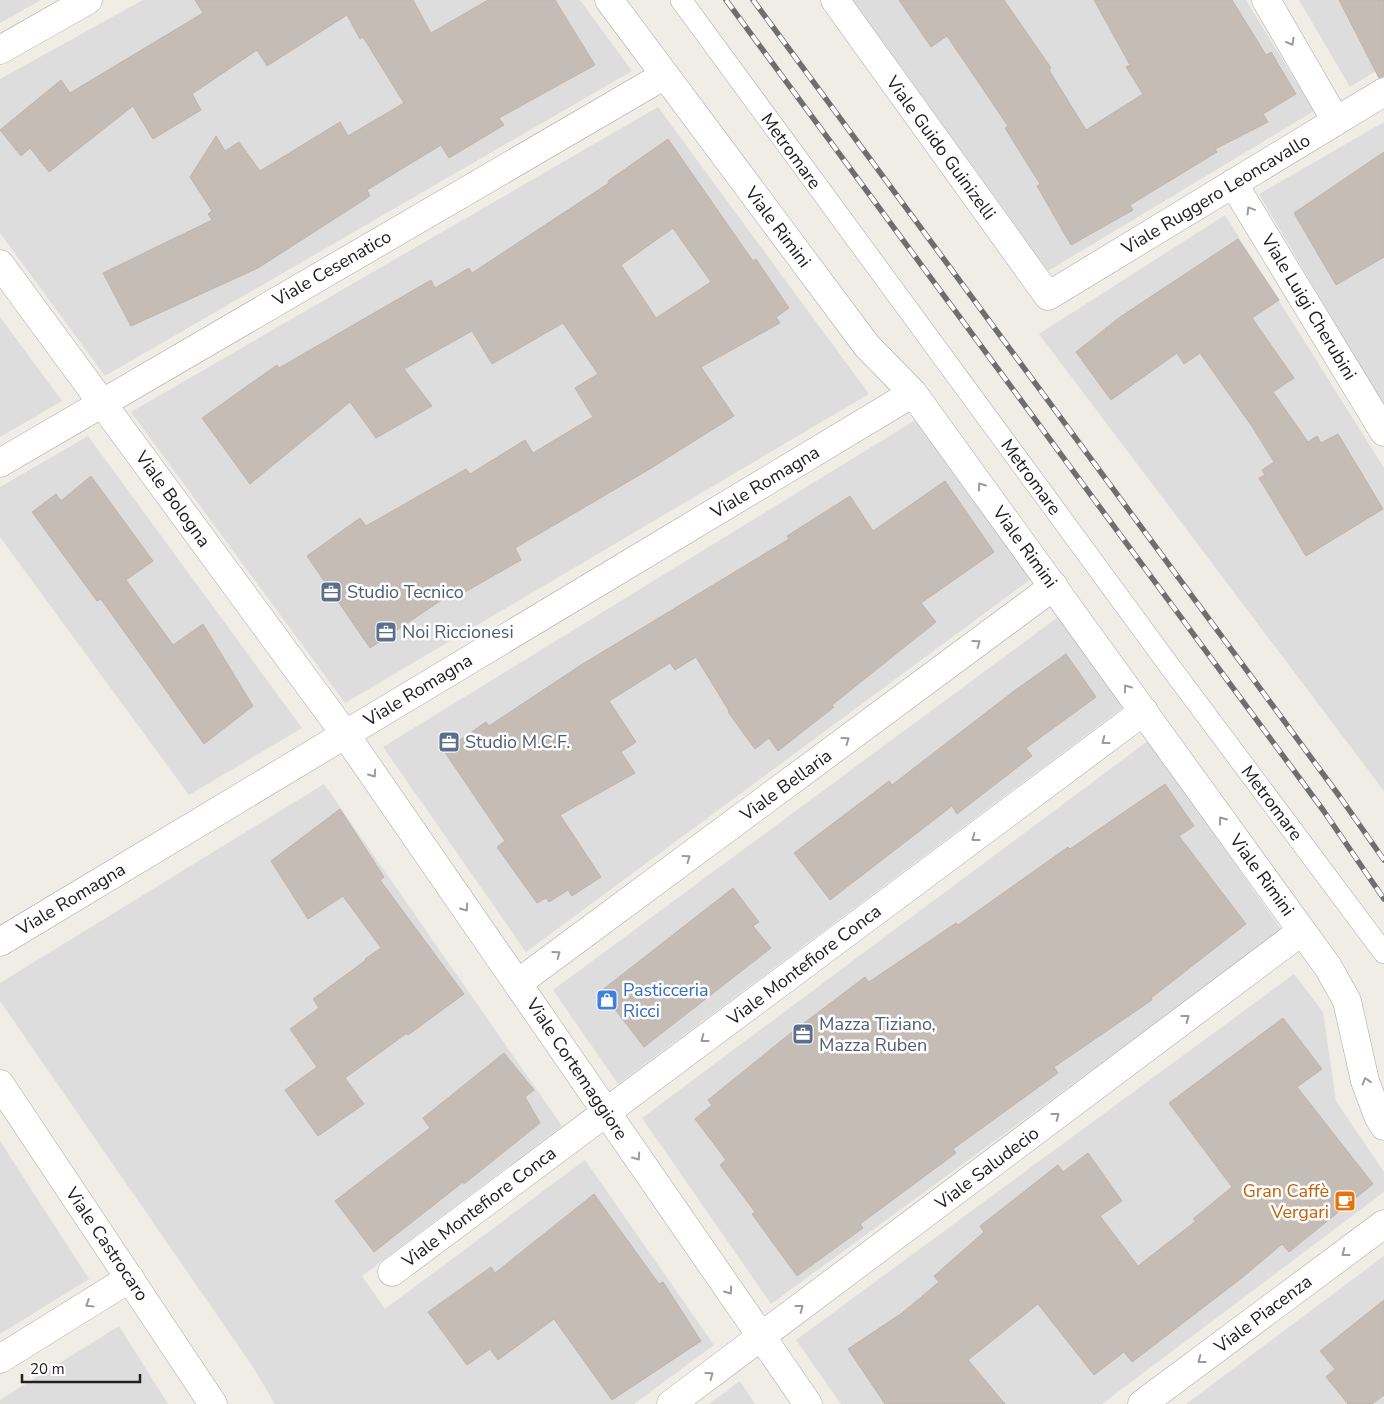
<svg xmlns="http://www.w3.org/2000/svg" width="1384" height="1404" font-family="'Nunito Sans',sans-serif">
  <rect width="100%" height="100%" fill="#f0ede7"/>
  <path fill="#dedddd" d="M 0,0 L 41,0 L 0,23 Z
    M 143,0 L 580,0 L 632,71 L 105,376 L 0,233 L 0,79 Z
    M 853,0 L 1246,0 L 1314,111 L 1048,271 Z
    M 1299,0 L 1384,0 L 1384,66 L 1350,87 Z
    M 658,107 L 869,394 L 345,703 L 131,412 Z
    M 1384,122 L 1384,407 L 1259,194 Z
    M 1225,215 L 1384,468 L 1384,791 L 1039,334 Z
    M 0,317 L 62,401 L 0,437 Z
    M 922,416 L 1035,576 L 526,952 L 383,747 Z
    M 88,436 L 302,728 L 189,795 L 0,537 L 0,487 Z
    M 1061,615 L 1125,706 L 618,1084 L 553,990 Z
    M 1149,740 L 1282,931 L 771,1304 L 642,1118 Z
    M 324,784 L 562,1126 L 362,1276 L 385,1309 L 585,1160 L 714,1345 L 634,1404 L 275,1404 L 253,1367 L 0,1001 L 0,983 Z
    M 1294,974 L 1323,1012 L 1336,1101 L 1384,1172 L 1384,1192 L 1102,1404 L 841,1404 L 796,1340 Z
    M 0,1141 L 89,1279 L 0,1334 Z
    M 1384,1256 L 1384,1404 L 1186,1404 Z
    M 119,1326 L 168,1404 L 0,1404 L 0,1400 Z
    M 740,1381 L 755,1404 L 709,1404 Z"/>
  <path fill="#c5bcb6" stroke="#c1b3a9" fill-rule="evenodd" d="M 195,0 L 413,0 L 431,33 L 488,0 L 555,0 L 595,65 L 499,118 L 504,125 L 449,158 L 441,145 L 367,190 L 370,196 L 258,268 L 131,326 L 103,273 L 212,220 L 208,214 L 212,211 L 190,177 L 216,136 L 225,151 L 239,142 L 260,171 L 340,122 L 348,136 L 404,103 L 363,37 L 360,39 L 347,15 L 267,66 L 257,50 L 192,94 L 201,110 L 153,139 L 133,106 L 49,172 L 30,148 L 21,156 L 0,130 L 61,80 L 70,93 L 203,13 Z
    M 899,0 L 1004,0 L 1051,68 L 1049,70 L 1086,130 L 1143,94 L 1126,67 L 1130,65 L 1094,0 L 1232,0 L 1266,55 L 1271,52 L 1296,94 L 1263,114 L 1268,122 L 1215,149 L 1217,152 L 1130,205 L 1133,210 L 1071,245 L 1037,186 L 1040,184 L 1005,128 L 1008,126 L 947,36 L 931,47 Z
    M 1339,0 L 1384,0 L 1384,76 L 1379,78 Z
    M 668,139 L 753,261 L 756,259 L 789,308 L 776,317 L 780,323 L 701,367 L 734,416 L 648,470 L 515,548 L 521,560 L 458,596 L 455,591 L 370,648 L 307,556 L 360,518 L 366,526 L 466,469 L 470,474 L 525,440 L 533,453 L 593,417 L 575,388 L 598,374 L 563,323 L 492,364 L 472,331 L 404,369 L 432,406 L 376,438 L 350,402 L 250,484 L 202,418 L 277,365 L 279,368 L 431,280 L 435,288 L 469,268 L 472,273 L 609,183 L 608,181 ZM 673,228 L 711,282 L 656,318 L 621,265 Z
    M 1384,152 L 1384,257 L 1336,285 L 1294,213 Z
    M 1238,239 L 1279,300 L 1252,318 L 1294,378 L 1273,392 L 1308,442 L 1317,436 L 1321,443 L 1338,434 L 1383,509 L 1306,556 L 1259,478 L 1265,475 L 1262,470 L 1274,462 L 1253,428 L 1200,353 L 1184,364 L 1177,353 L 1111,400 L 1076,352 L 1120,317 Z
    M 91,476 L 153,561 L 126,580 L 173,645 L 203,624 L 253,706 L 204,744 L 101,599 L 97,601 L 32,512 L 56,494 L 61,501 Z
    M 945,481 L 994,552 L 921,603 L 936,622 L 832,705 L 834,707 L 778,751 L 769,738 L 755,749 L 728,712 L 729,711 L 696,657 L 675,670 L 670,663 L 609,701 L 636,742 L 621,752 L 635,773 L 560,815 L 601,877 L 572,896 L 568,890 L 549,902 L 546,898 L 537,903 L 497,847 L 505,841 L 444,751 L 486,722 L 489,726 L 581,665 L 789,539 L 787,536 L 850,496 L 873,531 Z
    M 1066,654 L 1096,697 L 1026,748 L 1032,756 L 957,814 L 952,806 L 830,900 L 794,853 L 889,781 L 892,785 L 1014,691 Z
    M 1165,784 L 1194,826 L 1179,836 L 1246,924 L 1151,998 L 1152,1000 L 1054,1067 L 1058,1073 L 953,1149 L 956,1153 L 860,1224 L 863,1228 L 797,1276 L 752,1214 L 755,1212 L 720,1165 L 726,1160 L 695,1119 L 712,1105 L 708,1100 L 792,1032 L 865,977 L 869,982 L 956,923 L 958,925 L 1068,847 L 1070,849 Z
    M 340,809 L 384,877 L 380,880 L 464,994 L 408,1035 L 407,1033 L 345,1078 L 364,1104 L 318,1136 L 285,1090 L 317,1067 L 290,1029 L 319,1008 L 313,999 L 366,960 L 365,959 L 381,948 L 343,896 L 308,919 L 271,861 Z
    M 733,888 L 759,922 L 753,926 L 771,948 L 644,1047 L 601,991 Z
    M 1283,1018 L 1322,1069 L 1297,1087 L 1373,1184 L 1289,1252 L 1282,1244 L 1243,1277 L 1132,1362 L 1124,1352 L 1094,1375 L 1038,1304 L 968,1360 L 1005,1404 L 885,1404 L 848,1349 L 902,1313 L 939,1282 L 934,1276 L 984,1232 L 980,1226 L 1058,1165 L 1063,1172 L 1088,1153 L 1122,1201 L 1100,1216 L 1138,1266 L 1196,1221 L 1193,1219 L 1232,1187 L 1169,1103 Z
    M 504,1053 L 534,1090 L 525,1097 L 540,1123 L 464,1184 L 463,1182 L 374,1252 L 335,1201 L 430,1128 L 423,1118 Z
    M 594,1194 L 659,1284 L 663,1282 L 701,1341 L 612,1400 L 554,1319 L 498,1360 L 490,1349 L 467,1365 L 428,1312 L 491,1267 L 495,1273 Z
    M 1384,1300 L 1384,1395 L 1372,1404 L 1348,1404 L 1326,1377 L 1335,1369 L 1320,1351 Z"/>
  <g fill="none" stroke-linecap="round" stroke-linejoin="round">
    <g stroke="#a7a7a7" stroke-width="22">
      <path id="service" d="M 681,0 L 1171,668 L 1384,953"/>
    </g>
    <g stroke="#a7a7a7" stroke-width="29">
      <path id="minor" d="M 609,0 L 867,346 L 913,393 L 1328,967 L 1347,1001 L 1365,1081 L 1378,1116 L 1384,1126
        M 835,0 L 1048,296 L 1384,92
        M 1266,0 L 1336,121
        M 0,50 L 88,0
        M 1233,183 L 1384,432
        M 0,264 L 345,734 L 808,1404
        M 0,463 L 665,75
        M 0,942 L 913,393
        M 518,983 L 1054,586
        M 392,1272 L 1144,711
        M 0,1359 L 130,1278
        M 671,1404 L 1302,931
        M 1142,1404 L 1384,1224"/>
    </g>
    <g stroke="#a7a7a7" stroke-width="29">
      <path id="tertiary" d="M 0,1084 L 213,1404"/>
    </g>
    <use href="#service" stroke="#fff" stroke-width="21"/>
    <use href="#minor" stroke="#fff" stroke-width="28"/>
    <use href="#tertiary" stroke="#fff" stroke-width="28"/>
    <g stroke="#6e6e6e" stroke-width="5.5">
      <path id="rail" d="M 726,0 L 1323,810 L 1384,899
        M 753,0 L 1340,797 L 1384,860"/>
    </g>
    <use href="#rail" stroke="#fff" stroke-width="4" stroke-dasharray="11" stroke-linecap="butt"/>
  </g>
  <defs><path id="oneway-chevron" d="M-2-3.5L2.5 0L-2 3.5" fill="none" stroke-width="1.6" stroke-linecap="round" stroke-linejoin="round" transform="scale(1.25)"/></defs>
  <g stroke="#9b9b9b">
    <use href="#oneway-chevron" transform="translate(1291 42) rotate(60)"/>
    <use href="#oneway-chevron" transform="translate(1250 210) rotate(-121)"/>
    <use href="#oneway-chevron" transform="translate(981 486) rotate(-126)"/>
    <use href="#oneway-chevron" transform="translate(977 643) rotate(-36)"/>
    <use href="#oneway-chevron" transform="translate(1127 688) rotate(-126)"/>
    <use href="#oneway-chevron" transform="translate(846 740) rotate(-36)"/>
    <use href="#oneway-chevron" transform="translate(1105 741) rotate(143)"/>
    <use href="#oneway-chevron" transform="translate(373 774) rotate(55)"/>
    <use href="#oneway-chevron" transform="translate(1222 820) rotate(-126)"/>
    <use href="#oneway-chevron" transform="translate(975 838) rotate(143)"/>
    <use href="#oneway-chevron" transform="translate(687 858) rotate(-36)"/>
    <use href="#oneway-chevron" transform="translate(465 908) rotate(55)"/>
    <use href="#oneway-chevron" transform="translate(557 954) rotate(-36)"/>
    <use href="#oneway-chevron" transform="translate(1186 1018) rotate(-37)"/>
    <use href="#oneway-chevron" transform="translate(704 1039) rotate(143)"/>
    <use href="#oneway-chevron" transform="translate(1366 1081) rotate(-107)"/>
    <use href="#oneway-chevron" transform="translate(1056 1116) rotate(-37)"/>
    <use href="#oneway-chevron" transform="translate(637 1157) rotate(55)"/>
    <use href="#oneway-chevron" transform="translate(1345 1253) rotate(143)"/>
    <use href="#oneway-chevron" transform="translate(729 1291) rotate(55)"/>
    <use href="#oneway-chevron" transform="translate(89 1304) rotate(148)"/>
    <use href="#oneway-chevron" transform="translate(800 1308) rotate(-37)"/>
    <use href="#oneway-chevron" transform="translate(1201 1360) rotate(143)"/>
    <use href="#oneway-chevron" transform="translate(710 1375) rotate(-36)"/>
  </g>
  <defs>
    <g id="office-square" transform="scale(1.125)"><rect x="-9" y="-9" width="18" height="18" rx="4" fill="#5c6f8a" stroke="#fff"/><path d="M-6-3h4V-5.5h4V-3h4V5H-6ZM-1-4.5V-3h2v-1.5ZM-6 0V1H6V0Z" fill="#fff"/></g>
    <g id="shop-square" transform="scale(1.125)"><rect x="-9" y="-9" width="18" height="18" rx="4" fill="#3f7fe0" stroke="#fff"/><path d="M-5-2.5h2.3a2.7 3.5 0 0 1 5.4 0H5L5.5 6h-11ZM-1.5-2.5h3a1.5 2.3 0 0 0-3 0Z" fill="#fff"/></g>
    <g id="cafe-square" transform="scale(1.125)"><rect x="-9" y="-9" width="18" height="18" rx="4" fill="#e8710a" stroke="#fff"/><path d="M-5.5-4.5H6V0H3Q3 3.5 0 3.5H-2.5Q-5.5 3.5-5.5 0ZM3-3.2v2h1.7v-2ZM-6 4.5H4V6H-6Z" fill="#fff"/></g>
  </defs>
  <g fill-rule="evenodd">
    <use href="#office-square" x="331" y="592"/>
    <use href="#office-square" x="386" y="632"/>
    <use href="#office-square" x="449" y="742"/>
    <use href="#shop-square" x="607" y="1000"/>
    <use href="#office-square" x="803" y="1034"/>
    <use href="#cafe-square" x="1345" y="1201"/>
  </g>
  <g text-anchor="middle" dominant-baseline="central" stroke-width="5" stroke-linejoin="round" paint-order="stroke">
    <g font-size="18" fill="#202020" stroke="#fff">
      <text transform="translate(941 148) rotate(54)">Viale Guido Guinizelli</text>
      <text transform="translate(791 151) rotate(54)">Metromare</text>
      <text transform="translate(1216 194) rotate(-31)">Viale Ruggero Leoncavallo</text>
      <text transform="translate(778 227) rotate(53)">Viale Rimini</text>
      <text transform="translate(332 268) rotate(-30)">Viale Cesenatico</text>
      <text transform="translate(1309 307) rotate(59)">Viale Luigi Cherubini</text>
      <text transform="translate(1031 477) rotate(54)">Metromare</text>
      <text transform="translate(765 482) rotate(-31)">Viale Romagna</text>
      <text transform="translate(173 499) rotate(54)">Viale Bologna</text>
      <text transform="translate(1025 547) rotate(54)">Viale Rimini</text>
      <text transform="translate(418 690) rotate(-31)">Viale Romagna</text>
      <text transform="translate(786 785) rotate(-36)">Viale Bellaria</text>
      <text transform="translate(1272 803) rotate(53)">Metromare</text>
      <text transform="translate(1262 875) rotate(54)">Viale Rimini</text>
      <text transform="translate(71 899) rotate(-31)">Viale Romagna</text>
      <text transform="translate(804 965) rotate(-37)">Viale Montefiore Conca</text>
      <text transform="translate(577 1069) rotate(56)">Viale Cortemaggiore</text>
      <text transform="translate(987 1168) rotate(-37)">Viale Saludecio</text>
      <text transform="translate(479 1207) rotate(-37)">Viale Montefiore Conca</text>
      <text transform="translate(107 1244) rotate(56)">Viale Castrocaro</text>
      <text transform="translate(1263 1314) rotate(-37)">Viale Piacenza</text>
    </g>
    <g font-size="18" fill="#4e5e75" stroke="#fff" text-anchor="start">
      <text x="347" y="592">Studio Tecnico</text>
      <text x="402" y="632">Noi Riccionesi</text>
      <text x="465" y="742">Studio M.C.F.</text>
      <text x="819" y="1024">Mazza Tiziano,<tspan x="819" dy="21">Mazza Ruben</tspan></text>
    </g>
    <g font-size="18" fill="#366cbe" stroke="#fff" text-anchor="start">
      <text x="623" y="990">Pasticceria<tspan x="623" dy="21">Ricci</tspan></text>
    </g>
    <g font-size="18" fill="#c56008" stroke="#fff" text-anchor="end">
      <text x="1329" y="1191">Gran Caffè<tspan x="1329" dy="21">Vergari</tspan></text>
    </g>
  </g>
  <path d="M22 1374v8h118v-8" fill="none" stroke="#202020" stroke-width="2.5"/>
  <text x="30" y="1374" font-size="15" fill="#202020" stroke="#ffffff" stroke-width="4" paint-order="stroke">20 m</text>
</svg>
